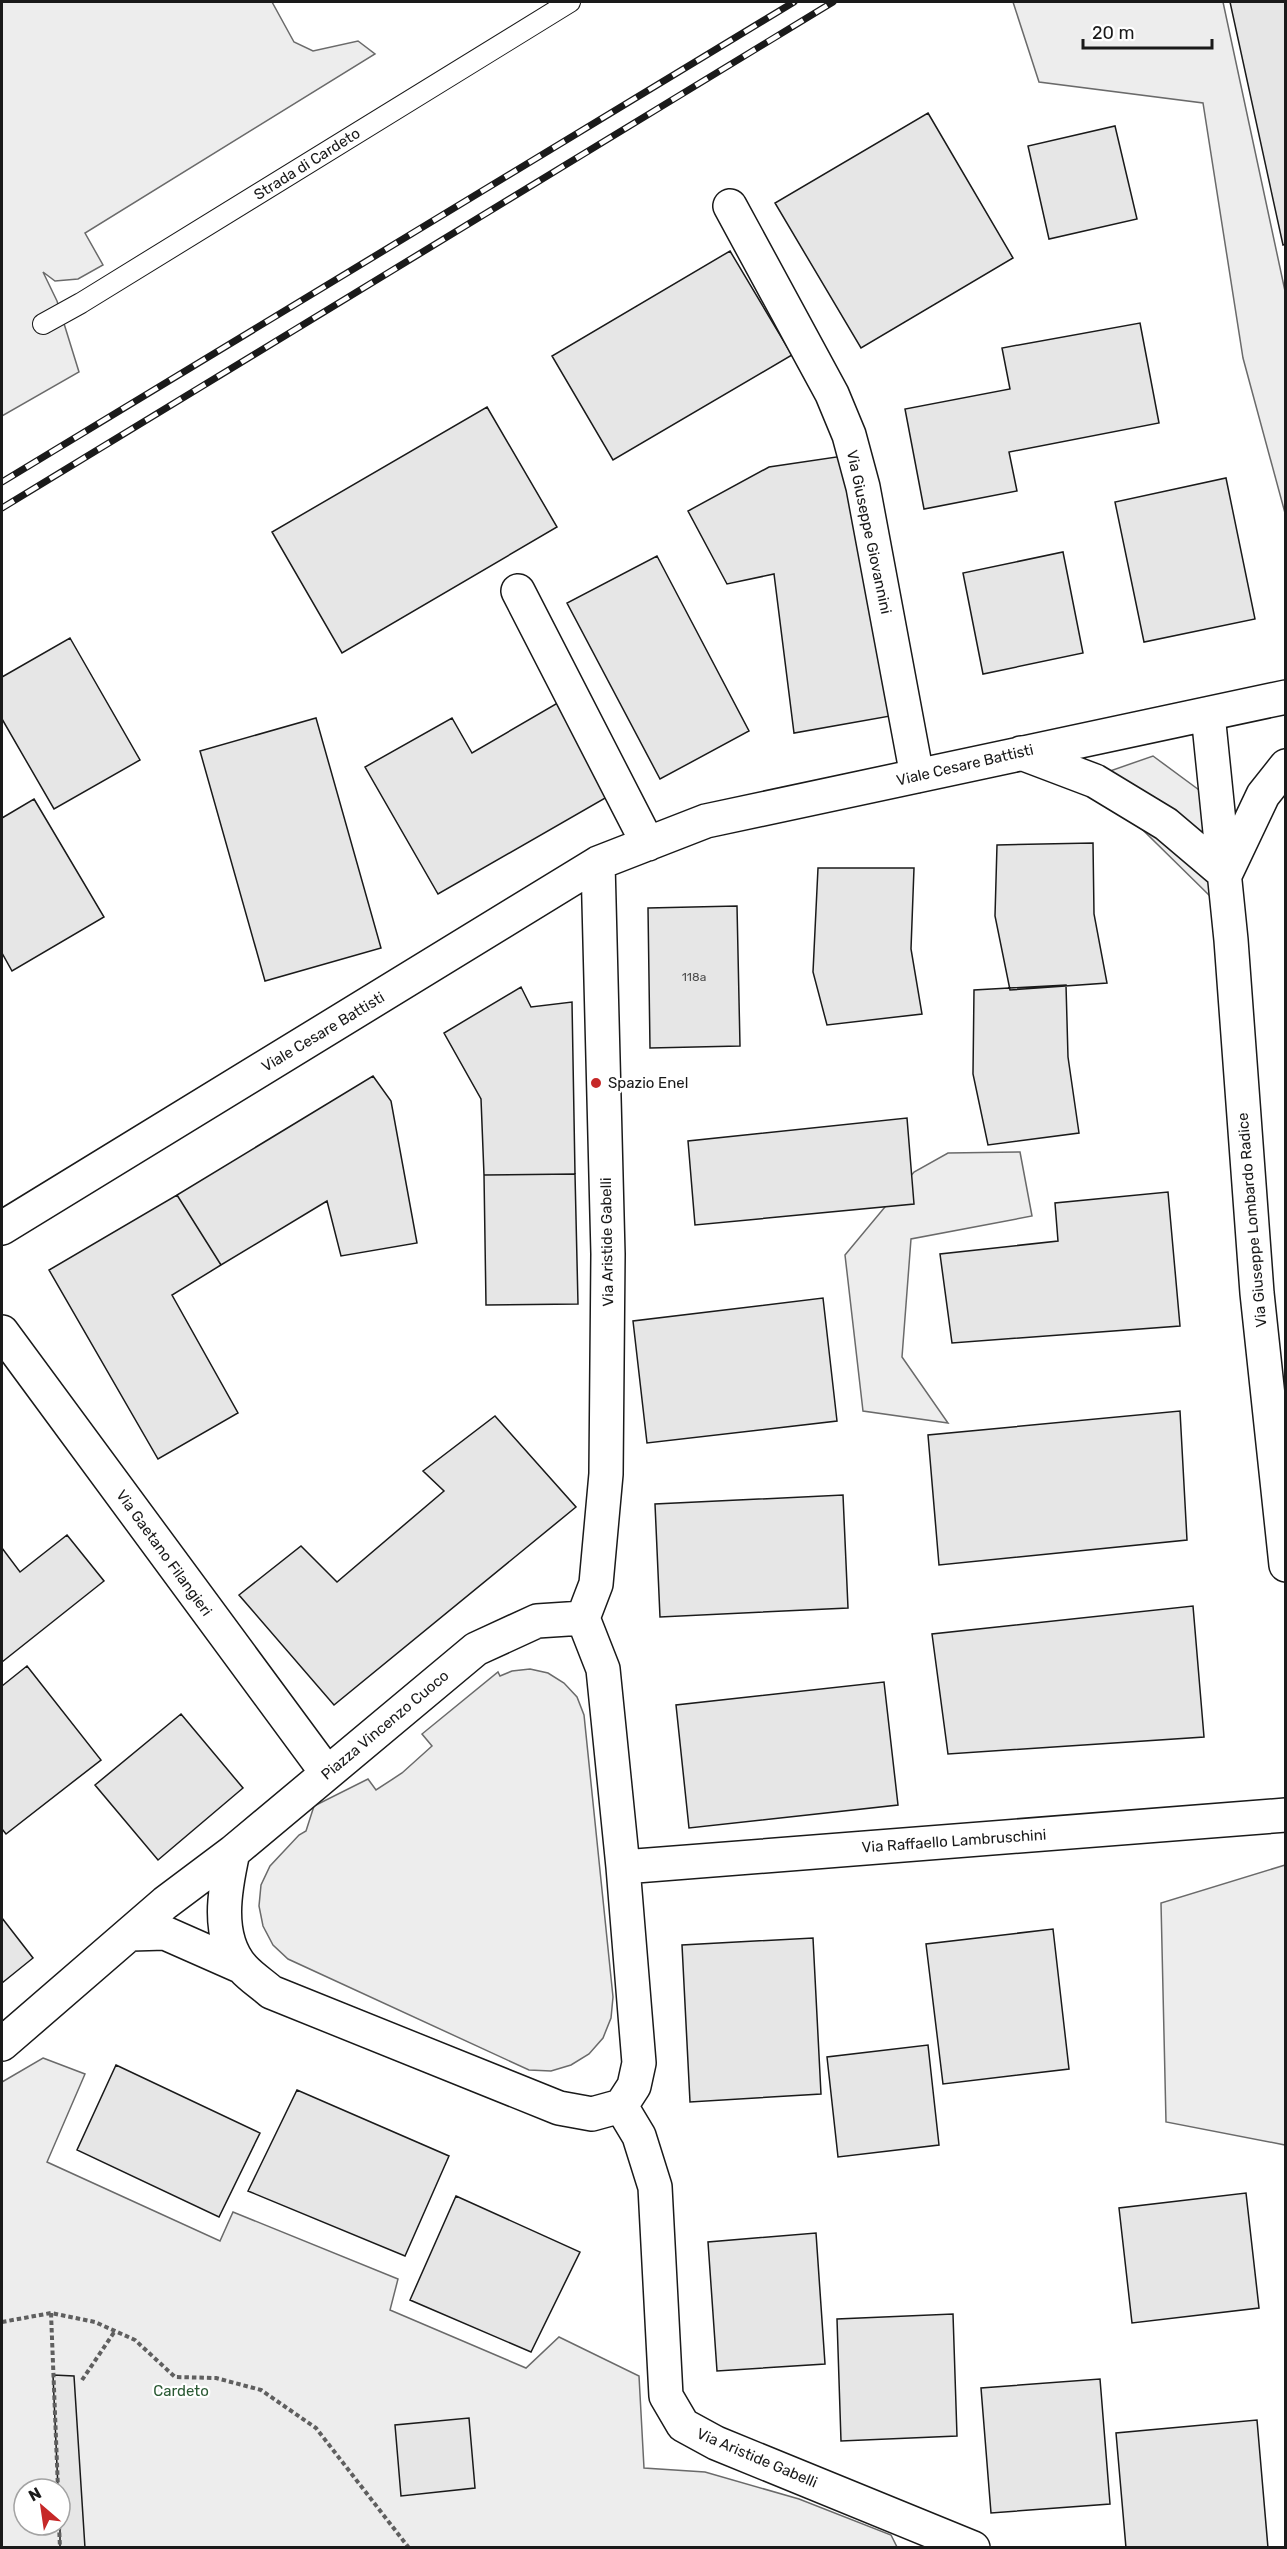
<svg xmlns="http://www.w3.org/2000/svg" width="1287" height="2549" font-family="Rubik,sans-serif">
  <rect width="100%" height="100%" fill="#fff"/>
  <path fill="#ededed" stroke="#6a6a6a" stroke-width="1.5" fill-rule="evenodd" d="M 2,2 L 272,2 L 294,42 L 313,51 L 358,41 L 375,54 L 85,233 L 103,265 L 78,279 L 55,281 L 43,272 L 57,301 L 79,372 L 2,416 Z
    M 1013,2 L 1223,2 L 1285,291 L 1285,513 L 1243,358 L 1203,103 L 1039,82 Z
    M 1153,756 L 1214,801 L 1212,898 L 1090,778 Z
    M 1020,1152 L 1032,1216 L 911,1239 L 902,1357 L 948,1423 L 863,1411 L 845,1255 L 914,1172 L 948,1153 Z
    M 530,1669 L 548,1673 L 564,1683 L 577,1697 L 584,1715 L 613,1997 L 611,2018 L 603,2038 L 589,2054 L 571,2065 L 551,2071 L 529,2070 L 288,1959 L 273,1945 L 263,1926 L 259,1906 L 261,1885 L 270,1866 L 299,1835 L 306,1831 L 314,1806 L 368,1779 L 376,1790 L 402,1773 L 432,1746 L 422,1734 L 498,1672 L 500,1676 L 512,1671 Z
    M 1285,1865 L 1285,2145 L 1166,2122 L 1161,1903 Z
    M 43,2058 L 85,2074 L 47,2162 L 220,2241 L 233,2212 L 398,2279 L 390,2310 L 526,2368 L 559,2337 L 639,2376 L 644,2468 L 705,2472 L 799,2499 L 891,2535 L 897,2547 L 2,2547 L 2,2082 ZM 24,2489 L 60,2489 L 60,2525 L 24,2525 Z"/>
  <path fill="#e6e6e6" stroke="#1a1a1a" stroke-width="1.5" d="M 1230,2 L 1286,2 L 1286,244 L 1283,245 Z
    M 928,113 L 1013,258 L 861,348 L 775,203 Z
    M 1115,126 L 1137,219 L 1049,239 L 1028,146 Z
    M 730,251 L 792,355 L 613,460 L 552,356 Z
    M 1140,323 L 1159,423 L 1009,452 L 1017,491 L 924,509 L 905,409 L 1010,389 L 1002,348 Z
    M 487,407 L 557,527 L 342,653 L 272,532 Z
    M 843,456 L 896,715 L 794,733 L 774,574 L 727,584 L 688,511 L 769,467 Z
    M 1226,478 L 1255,619 L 1144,642 L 1115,502 Z
    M 1063,552 L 1083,653 L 983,674 L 963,573 Z
    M 657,556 L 749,731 L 660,779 L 567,603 Z
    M 70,638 L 140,760 L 54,809 L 2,719 L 2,677 Z
    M 561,701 L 614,793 L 438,894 L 365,767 L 452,718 L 472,753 Z
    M 316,718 L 381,948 L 265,981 L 200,751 Z
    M 34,799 L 104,917 L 12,971 L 2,953 L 2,818 Z
    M 1093,843 L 1094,914 L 1107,983 L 1010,990 L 995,916 L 997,845 Z
    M 818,868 L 914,868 L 911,949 L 922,1014 L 827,1025 L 813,972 Z
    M 737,906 L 740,1046 L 650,1048 L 648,908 Z
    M 1066,985 L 1068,1057 L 1079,1133 L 988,1145 L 973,1074 L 974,990 Z
    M 521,987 L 531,1007 L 572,1002 L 575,1174 L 484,1175 L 481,1099 L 444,1033 Z
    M 373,1076 L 391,1101 L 417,1243 L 341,1256 L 327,1201 L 221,1265 L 177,1195 Z
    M 907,1118 L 914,1204 L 695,1225 L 688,1141 Z
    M 575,1174 L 578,1304 L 486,1305 L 484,1175 Z
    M 1168,1192 L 1180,1326 L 952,1343 L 940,1254 L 1058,1241 L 1055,1203 Z
    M 177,1195 L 221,1265 L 172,1295 L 238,1413 L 158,1459 L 49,1270 Z
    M 823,1298 L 837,1421 L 647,1443 L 633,1321 Z
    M 1180,1411 L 1187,1540 L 939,1565 L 928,1435 Z
    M 495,1416 L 576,1507 L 334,1705 L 239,1595 L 301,1546 L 337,1582 L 444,1491 L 423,1471 Z
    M 843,1495 L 848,1608 L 660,1617 L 655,1504 Z
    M 67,1535 L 104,1581 L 2,1662 L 2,1548 L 20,1572 Z
    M 1193,1606 L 1204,1737 L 948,1754 L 932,1634 Z
    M 27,1666 L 101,1760 L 6,1834 L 2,1829 L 2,1686 Z
    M 884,1682 L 898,1805 L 689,1828 L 676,1705 Z
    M 181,1714 L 243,1788 L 158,1860 L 95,1785 Z
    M 2,1918 L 33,1958 L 2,1983 Z
    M 1053,1929 L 1069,2069 L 943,2084 L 926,1944 Z
    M 813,1938 L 821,2094 L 690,2102 L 682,1945 Z
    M 928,2045 L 939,2145 L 838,2157 L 827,2057 Z
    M 116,2065 L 260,2133 L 219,2217 L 77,2150 Z
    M 297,2090 L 449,2156 L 405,2256 L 248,2191 Z
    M 1246,2193 L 1259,2308 L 1132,2323 L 1119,2208 Z
    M 456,2196 L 580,2252 L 531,2352 L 410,2300 Z
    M 816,2233 L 825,2364 L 717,2371 L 708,2242 Z
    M 953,2314 L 957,2436 L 841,2441 L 837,2319 Z
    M 53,2375 L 74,2376 L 85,2548 L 60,2548 L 60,2489 L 58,2489 Z
    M 1100,2379 L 1110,2504 L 991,2513 L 981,2388 Z
    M 469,2418 L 475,2488 L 401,2496 L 395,2425 Z
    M 1257,2420 L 1268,2548 L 1126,2548 L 1116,2433 Z"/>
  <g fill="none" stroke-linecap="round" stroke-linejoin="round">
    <g stroke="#1a1a1a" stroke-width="22">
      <path id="lane" d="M 43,324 L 81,303 L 570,2"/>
    </g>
    <g stroke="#1a1a1a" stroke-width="36">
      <path id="street" d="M 730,206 L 832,394 L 849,435 L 863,487 L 917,776
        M 518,591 L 648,844
        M 1208,714 L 1231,940 L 1257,1293 L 1286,1565
        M 1021,753 L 1095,781 L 1166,824 L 1225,874
        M 1226,873 L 1263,795 L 1286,766
        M 2,1228 L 598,863 L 706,821 L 1286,697
        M 2,1332 L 327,1773
        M 583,1618 L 603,1669 L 623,1867 L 639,2063 L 634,2086 L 621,2106 L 592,2114 L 559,2108 L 271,1992 C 262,1984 251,1977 243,1968 C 215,1937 225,1888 233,1852 L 476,1649 L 537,1621 Z
        M 583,1618 L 596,1584 L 606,1474 L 608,1254 L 598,863
        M 623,1867 L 1286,1815
        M 131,1934 L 165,1933 L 242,1967
        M 2,2044 L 165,1903 L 233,1852
        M 621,2106 L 639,2136 L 655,2187 L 666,2396 L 683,2425 L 716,2443 L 973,2548"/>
    </g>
    <path stroke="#5f5f5f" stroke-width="4" stroke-dasharray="4.5 3" stroke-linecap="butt" d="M 51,2313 L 58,2489
      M 2,2322 L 51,2313 L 95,2322 L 135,2340 L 175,2377 L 216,2378 L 261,2390 L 316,2428 L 409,2548
      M 82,2380 L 115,2331
      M 59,2525 L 60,2548"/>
    <use href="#lane" stroke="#fff" stroke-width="20"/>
    <use href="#street" stroke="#fff" stroke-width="33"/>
    <g stroke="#1a1a1a" stroke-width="7">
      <path id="rail" d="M 2,482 L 794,2
        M 2,508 L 833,2"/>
    </g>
    <use href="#rail" stroke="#fff" stroke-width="4.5" stroke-dasharray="14" stroke-linecap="butt"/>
  </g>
  <circle fill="#c62828" stroke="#fff" stroke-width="2" cx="596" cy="1083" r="6"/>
  <g text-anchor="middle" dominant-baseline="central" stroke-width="4.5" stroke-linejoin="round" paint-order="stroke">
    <g font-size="12" fill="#4d4d4d">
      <text x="694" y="977">118a</text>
    </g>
    <g font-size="15" fill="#1a1a1a" stroke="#fff">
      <text transform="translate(307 164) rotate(-32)">Strada di Cardeto</text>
      <text transform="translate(869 532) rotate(78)">Via Giuseppe Giovannini</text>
      <text transform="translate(965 765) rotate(-13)">Viale Cesare Battisti</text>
      <text transform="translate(323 1032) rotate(-31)">Viale Cesare Battisti</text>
      <text transform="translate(1252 1220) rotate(-95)">Via Giuseppe Lombardo Radice</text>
      <text transform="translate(607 1242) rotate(-91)">Via Aristide Gabelli</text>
      <text transform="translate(164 1553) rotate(54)">Via Gaetano Filangieri</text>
      <text transform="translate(385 1725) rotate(-40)">Piazza Vincenzo Cuoco</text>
      <text transform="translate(954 1841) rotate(-4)">Via Raffaello Lambruschini</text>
      <text transform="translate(757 2458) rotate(23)">Via Aristide Gabelli</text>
    </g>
    <g font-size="15" fill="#1a1a1a" stroke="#fff" text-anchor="start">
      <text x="608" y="1083">Spazio Enel</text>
    </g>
    <g font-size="15" fill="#2b5a34" stroke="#fff">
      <text x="181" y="2391">Cardeto</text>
    </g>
  </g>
  <rect width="1287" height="2549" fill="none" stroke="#1a1a1a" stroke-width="6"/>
  <g transform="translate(42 2507) rotate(331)"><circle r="28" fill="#ffffff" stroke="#a3a3a3" stroke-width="1.5"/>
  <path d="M0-4.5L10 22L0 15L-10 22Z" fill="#c62828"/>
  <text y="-9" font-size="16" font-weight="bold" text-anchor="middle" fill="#1a1a1a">N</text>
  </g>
  <path d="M1083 39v9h129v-9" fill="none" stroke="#1a1a1a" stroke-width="3"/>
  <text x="1092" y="39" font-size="18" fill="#1a1a1a" stroke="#ffffff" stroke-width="4.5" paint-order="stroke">20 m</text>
</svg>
